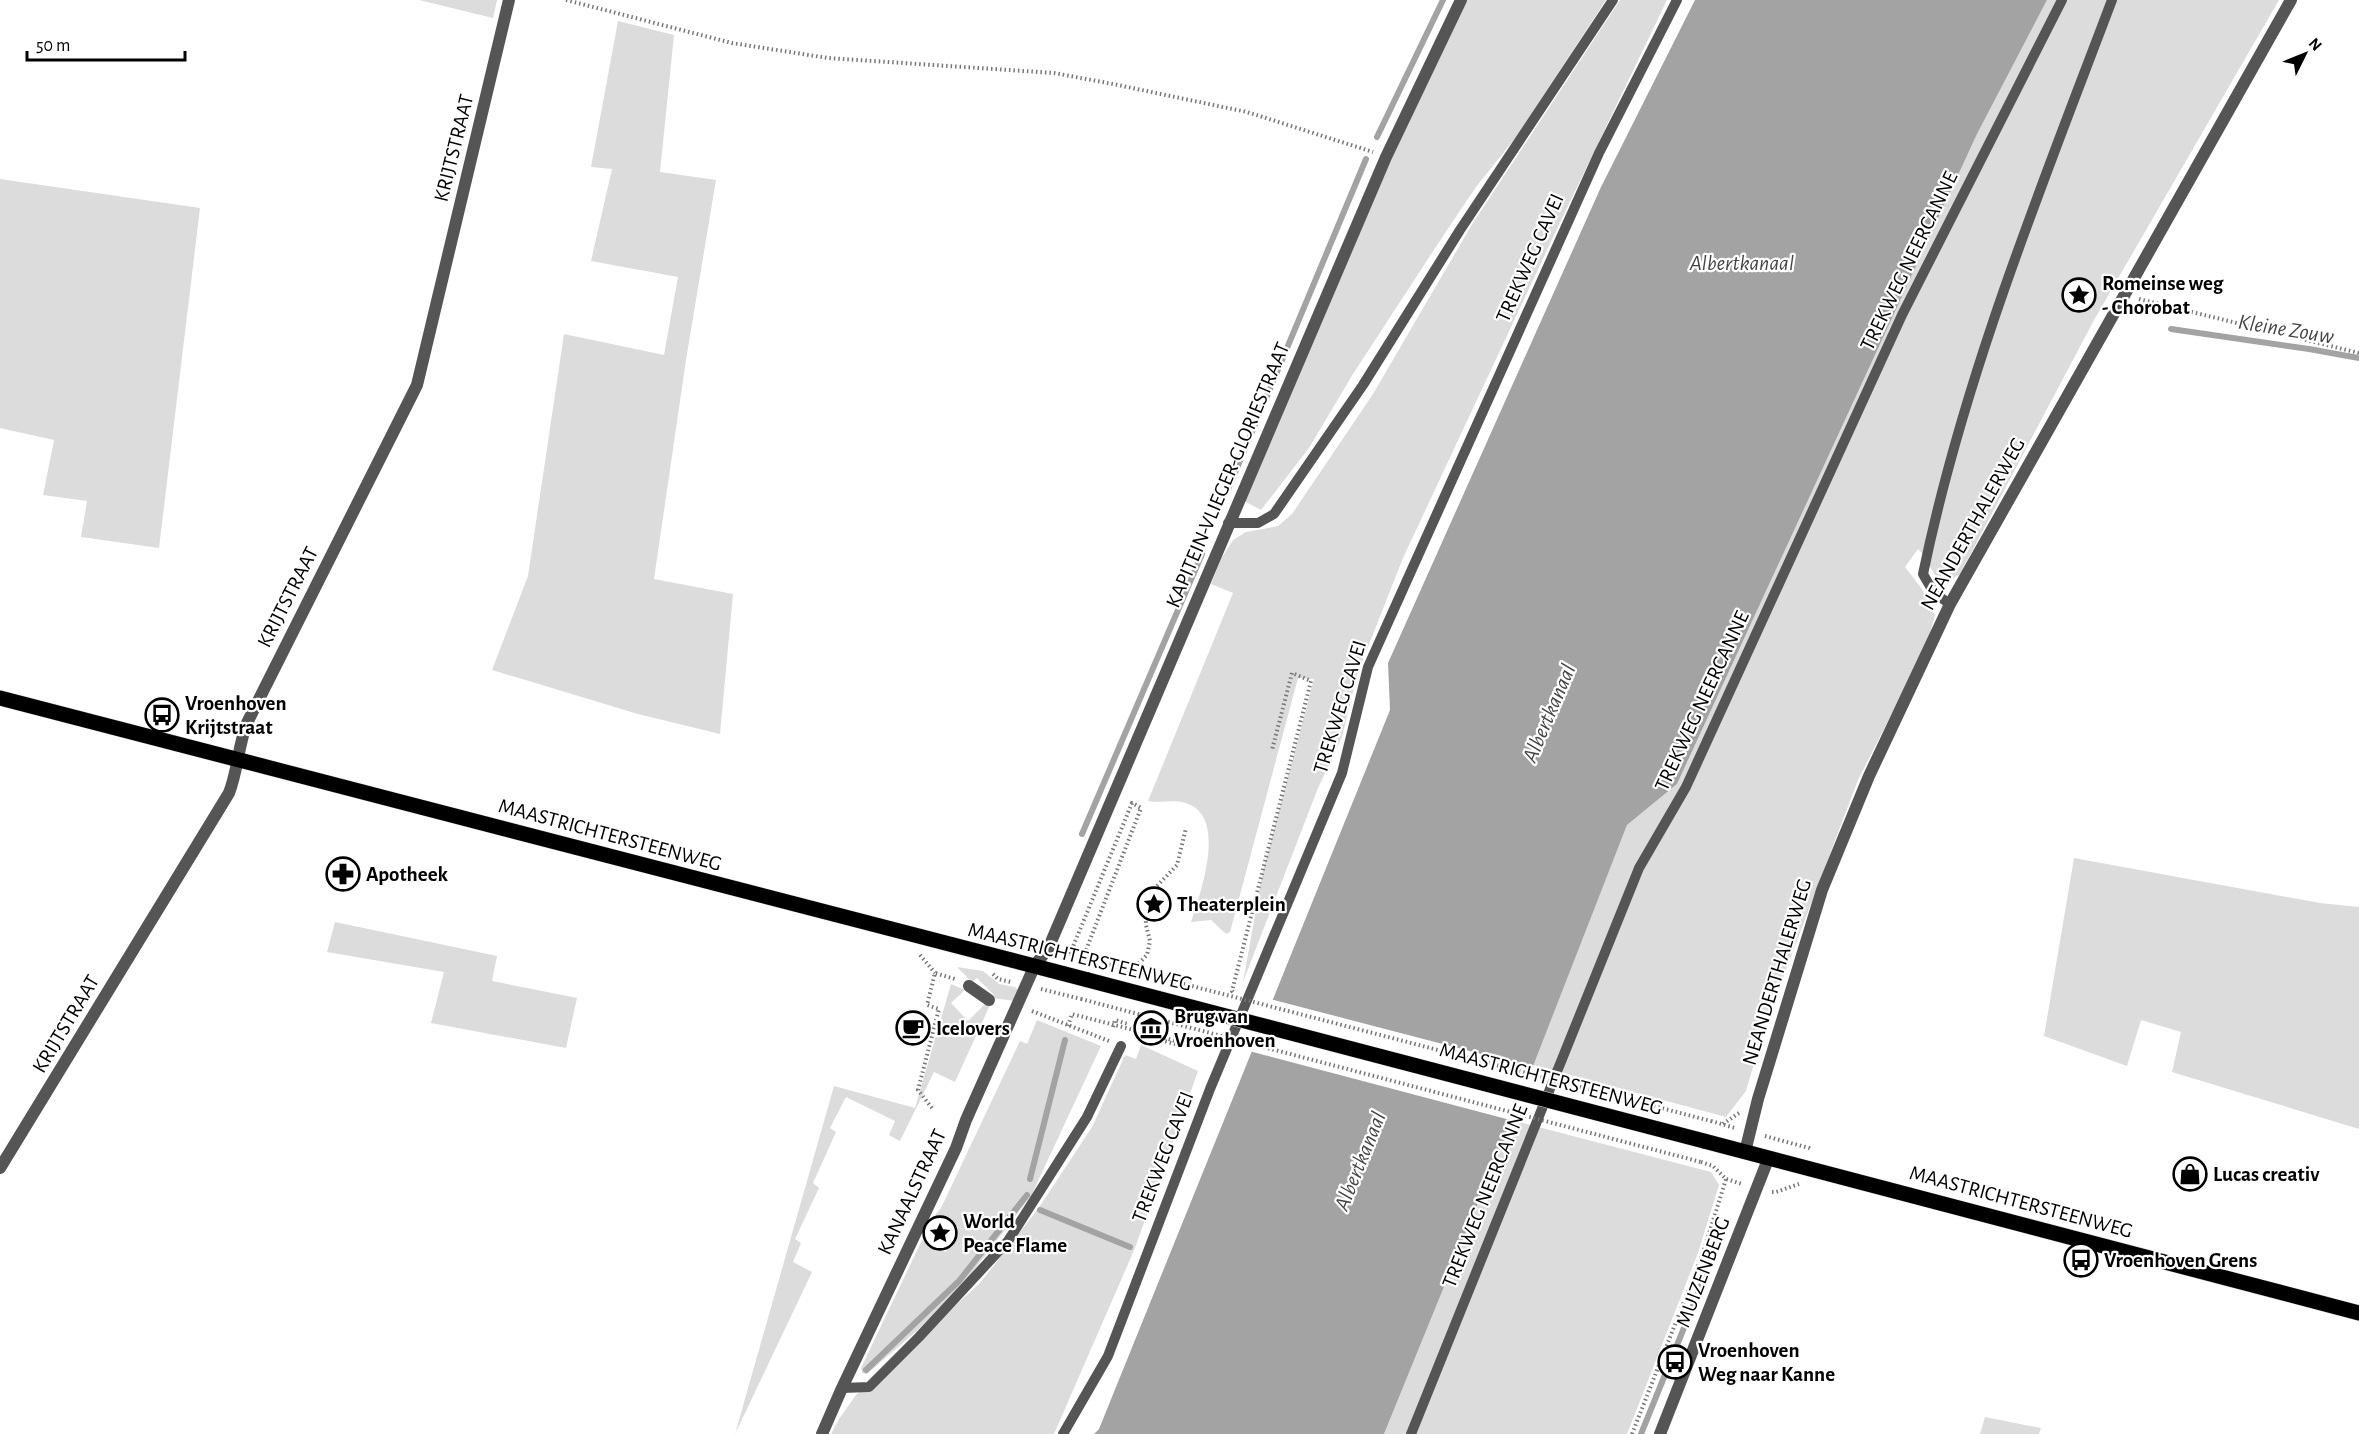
<svg xmlns="http://www.w3.org/2000/svg" width="2359" height="1434" font-family="'Alegreya Sans',sans-serif">
  <rect width="100%" height="100%" fill="#fff"/>
  <path fill="#dcdcdc" d="M 419,0 L 497,0 L 493,18 Z
    M 1464,0 L 1606,0 L 1516,137 L 1476,187 L 1445,233 L 1353,374 L 1309,448 L 1261,510 L 1244,501 L 1402,130 Z
    M 1620,0 L 1667,0 L 1555,233 L 1403,558 L 1357,675 L 1342,737 L 1318,788 L 1243,982 L 1263,871 L 1314,679 L 1298,678 L 1230,932 L 1226,934 L 1211,920 L 1191,922 C 1200,894 1229,815 1185,803 C 1173,799 1160,804 1148,801 L 1233,593 L 1211,584 L 1221,559 L 1233,540 L 1246,532 L 1278,526 L 1292,514 L 1373,394 L 1471,226 Z
    M 2047,0 L 2279,0 L 2094,320 L 1960,574 L 1951,580 L 1937,578 L 1930,567 L 1930,554 L 1924,555 L 1918,549 L 1905,567 L 1922,589 L 1935,615 L 1927,644 L 1858,780 L 1766,1022 L 1746,1091 L 1726,1117 L 1533,1065 L 1627,825 L 1677,784 L 1977,134 Z
    M 618,21 L 674,35 L 660,172 L 716,180 L 686,360 L 654,579 L 733,594 L 720,734 L 638,714 L 492,670 L 528,576 L 564,334 L 664,355 L 678,277 L 591,261 L 612,169 L 591,167 Z
    M 0,179 L 200,208 L 159,548 L 81,537 L 87,501 L 43,495 L 54,440 L 0,428 Z
    M 2074,858 L 2320,903 L 2359,907 L 2359,1129 L 2172,1072 L 2181,1032 L 2141,1020 L 2127,1066 L 2044,1036 Z
    M 335,922 L 497,956 L 492,981 L 577,998 L 566,1048 L 431,1023 L 444,972 L 327,952 Z
    M 957,967 L 983,971 L 999,984 L 1015,987 L 1019,991 L 1016,1001 L 991,998 L 994,995 L 977,978 L 972,982 Z
    M 951,984 L 965,990 L 951,1003 L 968,1021 L 985,1004 L 990,1005 L 955,1082 L 934,1072 L 900,1141 L 889,1135 L 895,1121 L 846,1097 L 830,1128 L 836,1132 L 813,1183 L 819,1188 L 795,1239 L 801,1243 L 793,1262 L 812,1272 L 735,1434 L 834,1086 L 915,1108 Z
    M 1037,1020 L 1101,1046 L 1031,1196 L 964,1283 L 919,1329 L 867,1374 L 862,1373 L 861,1368 L 922,1240 L 946,1252 L 958,1227 L 935,1215 L 941,1208 L 1020,1041 L 1027,1044 Z
    M 1141,1045 L 1198,1071 L 1135,1248 L 1054,1434 L 831,1434 L 839,1419 L 856,1395 L 980,1283 L 1038,1209 L 1092,1127 L 1125,1055 L 1136,1059 Z
    M 1512,1120 L 1711,1172 L 1719,1185 L 1698,1253 L 1627,1434 L 1384,1434 Z
    M 1985,1417 L 2041,1428 L 2039,1434 L 1980,1434 Z"/>
  <path fill="#a3a3a3" d="M 1695,0 L 2047,0 L 1977,134 L 1677,784 L 1627,825 L 1512,1120 L 1384,1434 L 1094,1434 L 1099,1429 L 1390,710 L 1388,663 L 1601,187 Z"/>
  <path fill="#fff" d="M 1270,999 L 1535,1068 L 1514,1121 L 1249,1051 Z"/>
  <g fill="none" stroke-linecap="round" stroke-linejoin="round">
    <path stroke="#a3a3a3" stroke-width="6" d="M 1377,137 L 1443,0
      M 2171,329 L 2309,349 L 2359,358
      M 1229,487 L 1366,159
      M 1082,834 L 1202,554
      M 1030,1179 L 1065,1040
      M 1040,1210 L 1130,1247
      M 866,1370 L 959,1281 L 1027,1195
      M 1641,1434 L 1705,1276"/>
    <g stroke="#dbdbdb" stroke-width="16">
      <path id="primary" d="M 0,698 L 1088,980
        M 1704,1141 L 2359,1313"/>
    </g>
    <path stroke="#777" stroke-width="4" stroke-dasharray="1.5 3" stroke-linecap="butt" d="M 566,0 L 732,43 L 828,58 L 1054,73 L 1113,84 L 1247,112 L 1373,152
      M 2139,299 L 2359,353
      M 1070,954 L 1132,803 L 1141,808 L 1083,958
      M 1070,954 L 1092,960
      M 920,955 L 935,973
      M 1129,973 L 1147,955 L 1150,941 L 1146,925 L 1145,905 L 1154,889 L 1177,865 L 1186,828
      M 993,974 L 998,979 L 1011,982
      M 1041,989 L 1081,999
      M 1233,992 L 1232,991 L 1311,681 L 1292,673 L 1272,750
      M 1032,1011 L 1109,1041
      M 1068,1026 L 1072,1014 L 1195,1046
      M 1113,1027 L 1115,1020 L 1128,1024
      M 1135,1033 L 1179,1045
      M 932,1108 L 918,1090 L 939,1009 L 927,1005 L 935,973 L 955,979
      M 1711,1121 L 1735,1128
      M 1723,1124 L 1739,1113
      M 1765,1136 L 1809,1148 L 1812,1150
      M 1701,1162 L 1713,1166 L 1726,1179 L 1742,1184
      M 1772,1192 L 1776,1192 L 1799,1184
      M 1632,1434 L 1703,1253 L 1726,1179"/>
    <path stroke="#555" stroke-width="10" d="M 1228,523 L 1258,523 L 1274,514 L 1363,385 L 1460,230 L 1613,0
      M 1950,604 L 1934,593 L 1923,574 C 1964,376 2041,188 2112,0
      M 842,1388 L 869,1387 L 919,1337 L 1008,1241 L 1087,1117 L 1121,1046
      M 1063,1434 L 1108,1356 L 1210,1089 L 1342,773 L 1368,667 L 1599,153 L 1677,0
      M 1411,1434 L 1639,868 L 1686,787 L 1902,315 L 2062,0"/>
    <path stroke="#555" stroke-width="12" d="M 969,986 L 989,1000"/>
    <path stroke="#555" stroke-width="12" d="M 1745,1152 L 1758,1099 L 1822,890 L 1869,776 L 1950,604 L 2291,0
      M 0,1168 L 229,793 C 238,770 238,746 247,723 L 417,385 L 509,0
      M 822,1434 L 842,1388 L 956,1148 L 966,1120 L 1035,965 L 1048,949 L 1386,157 L 1461,0"/>
    <path stroke="#555" stroke-width="12" d="M 1660,1434 L 1769,1157"/>
    <use href="#primary" stroke="#000" stroke-width="15"/>
    <g stroke="#dbdbdb" stroke-width="16" stroke-linecap="butt">
      <path id="primary-bridge" d="M 1088,980 L 1704,1141"/>
    </g>
    <path stroke="#777" stroke-width="4" stroke-dasharray="1.5 3" stroke-linecap="butt" d="M 1092,960 L 1711,1121
      M 1081,999 L 1701,1162"/>
    <use href="#primary-bridge" stroke="#000" stroke-width="15"/>
  </g>
  <defs>
    <g id="sight-ring" transform="scale(1.725)"><circle r="9.5" fill="#fff" stroke="#000" stroke-width="1.5"/><path d="M0-6L1.8-2.2L6-1.7L2.9 1.2L3.7 5.4L0 3.3L-3.7 5.4L-2.9 1.2L-6-1.7L-1.8-2.2Z" fill="#000"/></g>
    <g id="bus-ring" transform="scale(1.725)"><circle r="9.5" fill="#fff" stroke="#000" stroke-width="1.5"/><path d="M-5-6H5V4H4V6H2V4H-2V6H-4V4H-5ZM-3.5-4V0h7V-4ZM-3.5 1.2v1.5H-2V1.2ZM2 1.2v1.5H3.5V1.2Z" fill="#000"/></g>
    <g id="pharmacy-ring" transform="scale(1.725)"><circle r="9.5" fill="#fff" stroke="#000" stroke-width="1.5"/><path d="M-2-6h4v4h4v4h-4v4h-4v-4h-4v-4h4Z" fill="#000"/></g>
    <g id="cafe-ring" transform="scale(1.725)"><circle r="9.5" fill="#fff" stroke="#000" stroke-width="1.5"/><path d="M-5.5-4.5H6V0H3Q3 3.5 0 3.5H-2.5Q-5.5 3.5-5.5 0ZM3-3.2v2h1.7v-2ZM-6 4.5H4V6H-6Z" fill="#000"/></g>
    <g id="museum-ring" transform="scale(1.725)"><circle r="9.5" fill="#fff" stroke="#000" stroke-width="1.5"/><path d="M0-6L6-3V-2H-6V-3ZM-5-1h2V3h-2ZM-1-1h2V3h-2ZM3-1h2V3H3ZM-6 4H6V6H-6Z" fill="#000"/></g>
    <g id="shop-ring" transform="scale(1.725)"><circle r="9.5" fill="#fff" stroke="#000" stroke-width="1.5"/><path d="M-5-2.5h2.3a2.7 3.5 0 0 1 5.4 0H5L5.5 6h-11ZM-1.5-2.5h3a1.5 2.3 0 0 0-3 0Z" fill="#000"/></g>
  </defs>
  <g fill-rule="evenodd">
    <use href="#sight-ring" x="2079" y="295"/>
    <use href="#bus-ring" x="162" y="715"/>
    <use href="#pharmacy-ring" x="343" y="874"/>
    <use href="#sight-ring" x="1154" y="904"/>
    <use href="#cafe-ring" x="913" y="1028"/>
    <use href="#museum-ring" x="1151" y="1028"/>
    <use href="#shop-ring" x="2190" y="1174"/>
    <use href="#sight-ring" x="940" y="1233"/>
    <use href="#bus-ring" x="2081" y="1260"/>
    <use href="#bus-ring" x="1675" y="1362"/>
  </g>
  <g text-anchor="middle" dominant-baseline="central" stroke-width="4.5" stroke-linejoin="round" paint-order="stroke">
    <g font-size="21" fill="#000" stroke="#fff">
      <text transform="translate(454 148) rotate(-76)">KRIJTSTRAAT</text>
      <text transform="translate(1530 258) rotate(-66)">TREKWEG CAVEI</text>
      <text transform="translate(1909 261) rotate(-64)">TREKWEG NEERCANNE</text>
      <text transform="translate(1228 475) rotate(-67)">KAPITEIN-VLIEGER-GLORIESTRAAT</text>
      <text transform="translate(1973 524) rotate(-61)">NEANDERTHALERWEG</text>
      <text transform="translate(288 597) rotate(-63)">KRIJTSTRAAT</text>
      <text transform="translate(1702 701) rotate(-65)">TREKWEG NEERCANNE</text>
      <text transform="translate(1340 707) rotate(-73)">TREKWEG CAVEI</text>
      <text transform="translate(610 835) rotate(15)">MAASTRICHTERSTEENWEG</text>
      <text transform="translate(1080 957) rotate(14)">MAASTRICHTERSTEENWEG</text>
      <text transform="translate(1777 972) rotate(-73)">NEANDERTHALERWEG</text>
      <text transform="translate(66 1024) rotate(-59)">KRIJTSTRAAT</text>
      <text transform="translate(1551 1079) rotate(15)">MAASTRICHTERSTEENWEG</text>
      <text transform="translate(1163 1157) rotate(-69)">TREKWEG CAVEI</text>
      <text transform="translate(912 1192) rotate(-65)">KANAALSTRAAT</text>
      <text transform="translate(1485 1196) rotate(-68)">TREKWEG NEERCANNE</text>
      <text transform="translate(2021 1202) rotate(15)">MAASTRICHTERSTEENWEG</text>
      <text transform="translate(1703 1272) rotate(-69)">MUIZENBERG</text>
    </g>
    <g font-size="21" font-weight="bold" fill="#000" stroke="#fff" text-anchor="start">
      <text x="2102" y="283">Romeinse weg<tspan x="2102" dy="24">- Chorobat</tspan></text>
      <text x="185" y="703">Vroenhoven<tspan x="185" dy="24">Krijtstraat</tspan></text>
      <text x="366" y="874">Apotheek</text>
      <text x="1177" y="904">Theaterplein</text>
      <text x="1174" y="1016">Brug van<tspan x="1174" dy="24">Vroenhoven</tspan></text>
      <text x="936" y="1028">Icelovers</text>
      <text x="2213" y="1174">Lucas creativ</text>
      <text x="963" y="1221">World<tspan x="963" dy="24">Peace Flame</tspan></text>
      <text x="2104" y="1260">Vroenhoven Grens</text>
      <text x="1698" y="1350">Vroenhoven<tspan x="1698" dy="24">Weg naar Kanne</tspan></text>
    </g>
    <g font-size="22" font-style="italic" fill="#444" stroke="#fff">
      <text x="1742" y="263">Albertkanaal</text>
      <text transform="translate(2286 329) rotate(9)">Kleine Zouw</text>
      <text transform="translate(1549 713) rotate(-67)">Albertkanaal</text>
      <text transform="translate(1360 1161) rotate(-68)">Albertkanaal</text>
    </g>
  </g>
  <g transform="translate(2305 54) rotate(47)" stroke="#ffffff" stroke-width="4.5" paint-order="stroke">
  <path d="M0-4.5L10 22L0 15L-10 22Z" fill="#000000"/>
  <text y="-9" font-size="16" font-weight="bold" text-anchor="middle" fill="#000000">N</text>
  </g>
  <path d="M27 51v9h158v-9" fill="none" stroke="#000000" stroke-width="3"/>
  <text x="36" y="51" font-size="18" fill="#000000" stroke="#ffffff" stroke-width="4.5" paint-order="stroke">50 m</text>
</svg>
